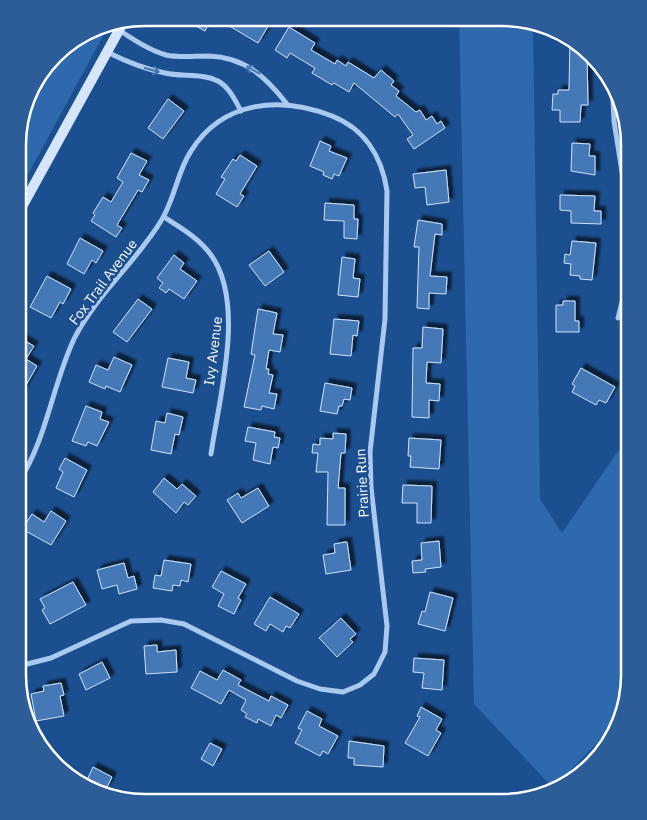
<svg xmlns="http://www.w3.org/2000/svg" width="647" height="820" font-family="'IBM Plex Sans',sans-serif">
  <defs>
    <filter id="shadow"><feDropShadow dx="4.5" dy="-4.5" stdDeviation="1" flood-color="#0009"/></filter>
  </defs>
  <rect width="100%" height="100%" fill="#1b4f8f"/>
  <path fill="#2e69ad" d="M 459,18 L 519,19 L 533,24 L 540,499 L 562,533 L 629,435 L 629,683 L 615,725 L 553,788 L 474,704 Z
    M 110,23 L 19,191 L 19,128 L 34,82 L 61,49 L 104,24 Z"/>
  <path fill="#4478b7" stroke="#cfe3fa" filter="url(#shadow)" d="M 196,18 L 211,18 L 205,31 L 192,24 Z
    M 230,18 L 273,18 L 258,43 L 226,24 Z
    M 289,27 L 315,43 L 311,50 L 335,64 L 337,60 L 346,66 L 348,62 L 374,78 L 381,70 L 394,81 L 391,85 L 399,91 L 396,96 L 416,112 L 420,110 L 426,120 L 432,116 L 437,124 L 441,121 L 445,128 L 414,149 L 407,139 L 413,135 L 398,114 L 395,117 L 354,83 L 349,92 L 334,83 L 332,85 L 312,73 L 315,68 L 290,53 L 287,58 L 275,50 Z
    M 570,38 L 587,54 L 588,105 L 581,105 L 580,122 L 560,122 L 560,110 L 552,110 L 553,94 L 558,94 L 558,90 L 569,90 Z
    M 168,99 L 184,111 L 163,139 L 148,128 Z
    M 320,141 L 331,146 L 329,151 L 347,158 L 339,176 L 334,174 L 332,179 L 323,175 L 324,172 L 310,166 Z
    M 572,143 L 590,144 L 589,156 L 595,156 L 595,175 L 571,171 Z
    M 131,153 L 147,161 L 139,175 L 149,180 L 142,192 L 138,190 L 117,225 L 122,228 L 116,237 L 91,221 L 95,215 L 93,213 L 103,197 L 111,202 L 123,182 L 117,178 Z
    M 240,155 L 257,166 L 240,194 L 244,196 L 237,207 L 216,194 L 225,179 L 221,177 L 233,159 L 236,161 Z
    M 446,170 L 449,202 L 427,205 L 425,187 L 415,188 L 413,174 Z
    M 560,195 L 595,196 L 594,211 L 601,211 L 601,224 L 571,223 L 571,211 L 560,210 Z
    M 325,203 L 354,205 L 354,219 L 358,219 L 357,239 L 344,238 L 344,221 L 324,220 Z
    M 418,220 L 442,224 L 442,235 L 435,234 L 430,276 L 447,277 L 446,294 L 429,293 L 429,309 L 417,308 L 419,247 L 414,247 Z
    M 80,238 L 103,251 L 96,263 L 92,260 L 84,274 L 67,264 Z
    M 572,241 L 596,243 L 592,280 L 580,279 L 580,276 L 570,275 L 571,264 L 564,263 L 565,254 L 570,255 Z
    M 269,251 L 284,272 L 265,286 L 249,265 Z
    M 174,255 L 184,263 L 180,269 L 197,281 L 184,299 L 169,289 L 166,293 L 159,288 L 163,283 L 157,278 Z
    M 342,257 L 355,259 L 353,278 L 360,279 L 358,297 L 338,295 Z
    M 47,276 L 71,289 L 63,304 L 60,302 L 51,318 L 30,307 Z
    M 138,299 L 152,309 L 127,342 L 113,332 Z
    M 563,301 L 575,301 L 575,321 L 579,321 L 579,332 L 556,332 L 556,305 L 563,305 Z
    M 258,309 L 277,313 L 273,334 L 283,335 L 280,352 L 269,350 L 266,369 L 269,369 L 268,374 L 273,375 L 269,393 L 277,394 L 274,409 L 262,406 L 261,410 L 244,407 L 255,355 L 251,354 Z
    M 334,319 L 359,321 L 357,336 L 353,335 L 351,356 L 330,354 Z
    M 423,327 L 443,329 L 441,363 L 427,362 L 426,383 L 440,384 L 439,401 L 429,400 L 429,418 L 412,417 L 413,348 L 422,348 Z
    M 18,337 L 34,346 L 26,359 L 37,366 L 18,399 Z
    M 114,357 L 132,365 L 120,392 L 106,386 L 105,389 L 89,382 L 96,365 L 108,370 Z
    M 168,358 L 189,362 L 186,378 L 196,380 L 193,393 L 162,387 Z
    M 581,368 L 615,387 L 606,403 L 599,400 L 596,405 L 572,392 L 575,386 L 572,384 Z
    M 325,383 L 352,388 L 350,400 L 344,399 L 342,406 L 339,406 L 337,414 L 320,411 Z
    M 86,406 L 102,412 L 100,419 L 109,422 L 97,446 L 88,442 L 86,446 L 72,441 Z
    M 167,413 L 183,417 L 179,435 L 175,434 L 171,454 L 151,450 L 156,421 L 165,423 Z
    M 248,427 L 275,432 L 274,437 L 280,438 L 278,448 L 273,447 L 270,464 L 253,460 L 256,443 L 245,441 Z
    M 333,433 L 346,434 L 345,453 L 341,453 L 338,488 L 345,488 L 345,525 L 327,525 L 328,472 L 316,472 L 318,453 L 312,453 L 313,444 L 320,445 L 320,438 L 333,439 Z
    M 409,438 L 441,440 L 439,469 L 410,467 L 411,456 L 408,456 Z
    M 65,458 L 87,470 L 74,497 L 56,488 L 63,472 L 59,469 Z
    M 164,478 L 177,489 L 182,484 L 196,496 L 188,505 L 184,502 L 176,513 L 153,492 Z
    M 403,485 L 432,486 L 431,523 L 417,523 L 417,503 L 402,503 Z
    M 258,488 L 269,506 L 242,523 L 227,500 L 238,493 L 241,498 Z
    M 51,511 L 66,521 L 51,545 L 22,529 L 32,514 L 44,522 Z
    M 439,541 L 441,567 L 425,569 L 426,572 L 413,573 L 412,561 L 422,560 L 421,543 Z
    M 345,542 L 347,542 L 351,570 L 326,574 L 323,555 L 335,553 L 334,544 Z
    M 164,560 L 191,564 L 188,582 L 181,580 L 180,586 L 173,585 L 172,591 L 153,588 L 155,575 L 161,576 Z
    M 124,563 L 128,578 L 134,576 L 137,589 L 119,594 L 117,585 L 102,589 L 97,570 Z
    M 221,571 L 246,584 L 238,598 L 241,600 L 234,614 L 218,606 L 224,594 L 212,587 Z
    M 73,582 L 86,605 L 50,624 L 42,610 L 45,608 L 40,599 Z
    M 430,592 L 453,598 L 445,631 L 418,624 L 422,611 L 425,612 Z
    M 270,597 L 299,614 L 290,628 L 286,626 L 283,632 L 270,624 L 266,631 L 254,624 Z
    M 341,618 L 356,634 L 350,639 L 353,642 L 337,657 L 319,638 Z
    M 157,645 L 157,652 L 176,650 L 177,672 L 146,674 L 144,646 Z
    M 414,658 L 444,660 L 442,690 L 422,688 L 424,673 L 413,672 Z
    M 102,662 L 110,678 L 86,690 L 79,674 Z
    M 223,670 L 241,680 L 238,685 L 269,701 L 271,696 L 288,705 L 281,718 L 276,715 L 271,726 L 258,719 L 257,723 L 245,717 L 247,714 L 241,710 L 246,700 L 229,690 L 221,704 L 191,688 L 200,671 L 217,680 Z
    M 61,683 L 64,695 L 60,696 L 64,716 L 36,721 L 31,694 L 44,691 L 43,686 Z
    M 421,707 L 442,719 L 436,730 L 441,733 L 428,756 L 405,743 L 420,717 L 417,716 Z
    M 307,711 L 322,719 L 319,726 L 338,736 L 328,754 L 323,751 L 320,756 L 295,743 L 302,730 L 298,728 Z
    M 349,741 L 384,746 L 383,767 L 354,765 L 354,758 L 348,758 Z
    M 210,743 L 222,749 L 213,766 L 201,759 Z
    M 93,767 L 112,777 L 106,789 L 87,780 Z"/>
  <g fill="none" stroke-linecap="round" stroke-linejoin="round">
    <path stroke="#a9c9ee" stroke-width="5" d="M 119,30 C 134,40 149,50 166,55 C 180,58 194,56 208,56 C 245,57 266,77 287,104
      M 107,52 C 125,61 144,69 165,73 C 182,77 202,73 218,81 C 229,87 235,100 241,111
      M 612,81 L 614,121 L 629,216
      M 164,217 C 181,228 199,238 211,255 C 246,303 219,398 211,454
      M 618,318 L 629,274
      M 18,663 L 27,664 L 51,658 L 131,621 L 161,620 L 184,624 L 297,681 L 320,689 L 343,692 L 360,685 L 374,674 L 385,652 L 387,626 L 371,487 L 370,452 L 385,319 L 387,191 C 382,157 365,129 332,116 C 281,96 223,100 191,151 C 177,172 175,199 161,221 C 136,262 96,295 74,339 C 52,386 47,439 18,483"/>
    <path stroke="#d6e6fa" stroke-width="10" d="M 18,214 L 124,21"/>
  </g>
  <defs><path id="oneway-shaft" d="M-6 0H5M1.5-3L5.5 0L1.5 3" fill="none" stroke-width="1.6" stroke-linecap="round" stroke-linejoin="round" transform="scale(1.25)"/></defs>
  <g stroke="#4674ac">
    <use href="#oneway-shaft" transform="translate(152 70) rotate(16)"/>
    <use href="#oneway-shaft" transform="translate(253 70) rotate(-151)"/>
  </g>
  <g text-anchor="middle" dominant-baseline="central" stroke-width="5" stroke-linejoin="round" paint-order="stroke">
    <g font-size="14" fill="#fff" stroke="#1b4f8f">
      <text transform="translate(103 282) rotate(-53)">Fox Trail Avenue</text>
      <text transform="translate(213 351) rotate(-83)">Ivy Avenue</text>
      <text transform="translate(362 483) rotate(-93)">Prairie Run</text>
    </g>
  </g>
  <path d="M0 0H647V820H0ZM145 26H502A119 119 0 0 1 621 145V675A119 119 0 0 1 502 794H145A119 119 0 0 1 26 675V145A119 119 0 0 1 145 26Z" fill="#2d5d98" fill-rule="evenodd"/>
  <path fill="none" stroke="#fff" stroke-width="2.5" d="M145 26H502A119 119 0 0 1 621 145V675A119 119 0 0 1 502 794H145A119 119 0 0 1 26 675V145A119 119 0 0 1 145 26Z"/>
</svg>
